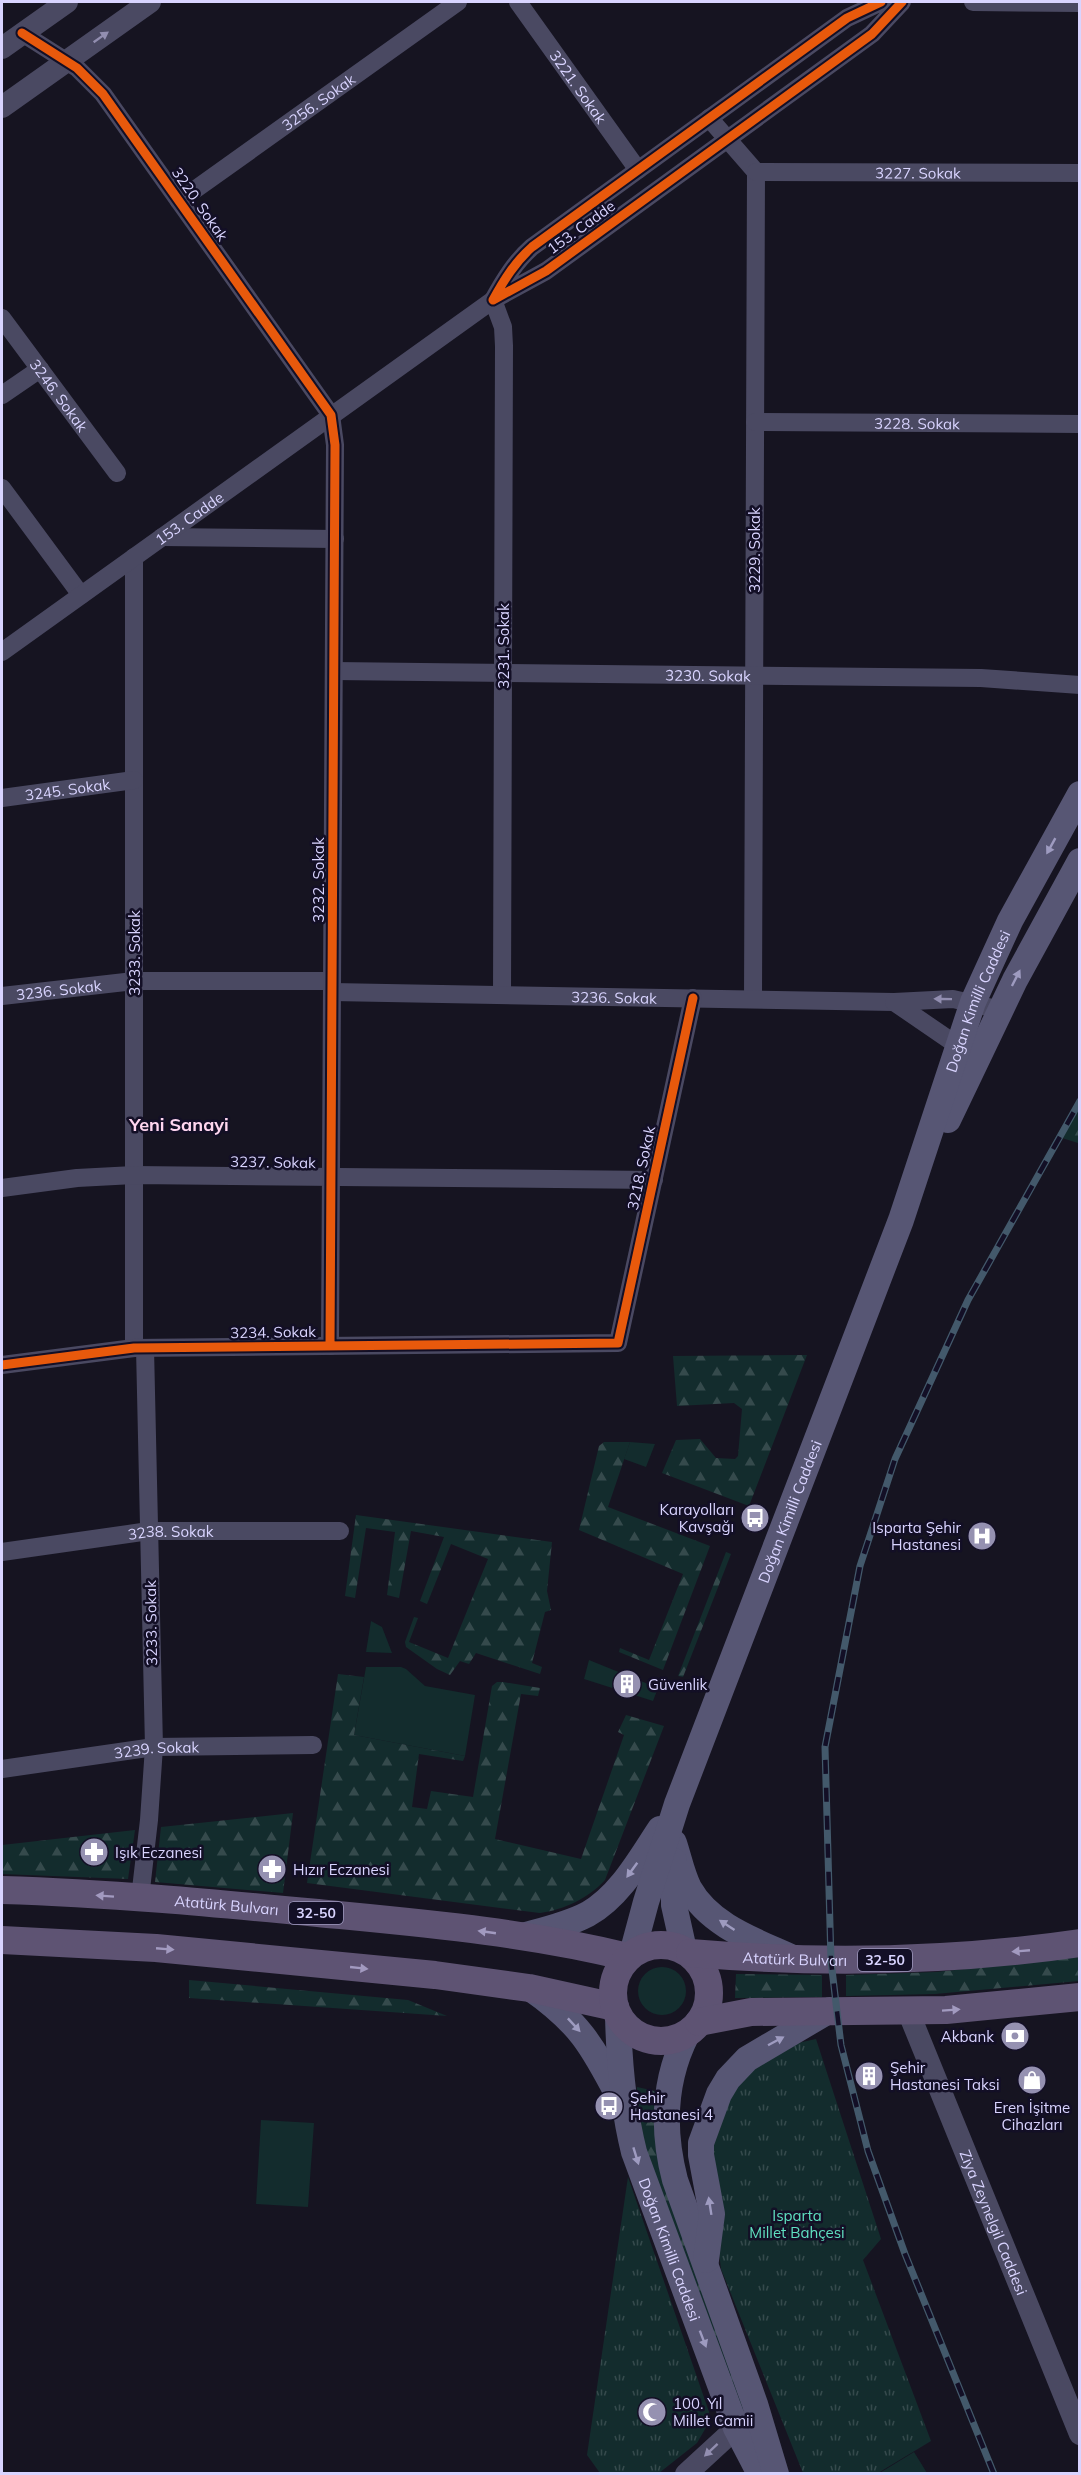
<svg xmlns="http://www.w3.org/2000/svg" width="1081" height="2475" font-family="Mulish,sans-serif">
  <defs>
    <pattern id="forest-firs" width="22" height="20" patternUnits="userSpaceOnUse" patternTransform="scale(1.5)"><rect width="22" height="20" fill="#132c2d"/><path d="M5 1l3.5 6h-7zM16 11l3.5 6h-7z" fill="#354a4c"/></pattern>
    <pattern id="park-tufts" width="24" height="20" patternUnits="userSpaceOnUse" patternTransform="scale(1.5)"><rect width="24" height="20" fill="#132c2d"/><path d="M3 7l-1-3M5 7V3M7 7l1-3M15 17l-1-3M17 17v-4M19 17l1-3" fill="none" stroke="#354a4c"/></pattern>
  </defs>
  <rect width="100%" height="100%" fill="#161421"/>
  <path fill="#132c2d" d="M 630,1442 L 655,1444 L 646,1467 L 624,1459 Z
    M 371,1621 L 382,1627 L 392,1653 L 366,1652 Z
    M 589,1660 L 658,1688 L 653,1701 L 584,1679 Z
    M 366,1667 L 401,1667 L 406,1669 L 425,1686 L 475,1695 L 465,1756 L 354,1735 Z
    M638 1991a24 24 0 1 1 48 0a24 24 0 1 1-48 0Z
    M 261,2120 L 314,2123 L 308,2207 L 256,2204 Z
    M 914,2452 L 927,2473 L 878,2474 Z"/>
  <path fill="url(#forest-firs)" d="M 1079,1101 L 1080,1142 L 1078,1143 L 1059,1137 Z
    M 807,1355 L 749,1506 L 662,1473 L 676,1440 L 700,1439 L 716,1458 L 735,1459 L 738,1456 L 742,1409 L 734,1403 L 677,1406 L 673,1356 Z
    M 604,1442 L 630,1442 L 608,1507 L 710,1546 L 663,1670 L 619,1652 L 620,1648 L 649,1660 L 683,1574 L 579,1530 L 599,1446 Z
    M 356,1515 L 552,1542 L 547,1591 L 551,1610 L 545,1612 L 532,1663 L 542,1667 L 540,1674 L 476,1653 L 469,1664 L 460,1661 L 450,1675 L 437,1669 L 406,1647 L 405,1642 L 414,1617 L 418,1618 L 409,1642 L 448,1658 L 488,1559 L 451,1544 L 427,1604 L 420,1601 L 444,1537 L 411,1531 L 399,1598 L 387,1595 L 395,1532 L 366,1528 L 355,1598 L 345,1596 Z
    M 726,1552 L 731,1554 L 683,1677 L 678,1676 Z
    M 338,1674 L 364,1677 L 354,1735 L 465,1756 L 463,1761 L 419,1754 L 412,1807 L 427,1809 L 431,1791 L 473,1797 L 492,1686 L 497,1682 L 503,1682 L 540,1688 L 538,1696 L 521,1694 L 495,1839 L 581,1859 L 624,1735 L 618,1732 L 626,1715 L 664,1726 L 605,1880 C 589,1898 563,1910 540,1913 L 307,1883 Z
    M 293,1813 L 283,1893 L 155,1882 L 161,1827 Z
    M 135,1830 L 128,1879 L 2,1874 L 2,1845 Z
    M 1079,1957 L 1079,1981 L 935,1994 L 846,1996 L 846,1975 L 936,1972 Z
    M 736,1974 L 822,1975 L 822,1997 L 735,1998 Z
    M 189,1980 L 408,2000 L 447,2016 L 189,1998 Z
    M 637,2087 L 659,2092 L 749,2408 L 742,2412 L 649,2173 L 636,2102 Z"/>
  <path fill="url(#park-tufts)" d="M 816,2039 L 881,2239 L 863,2260 L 931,2441 L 878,2473 L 803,2473 L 721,2269 L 708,2158 L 731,2086 L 789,2045 Z
    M 628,2177 L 709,2412 L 708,2424 L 697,2443 L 659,2473 L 600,2473 L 587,2455 Z"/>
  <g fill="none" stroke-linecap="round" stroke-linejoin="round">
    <g stroke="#4a4962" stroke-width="18">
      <path id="s1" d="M 518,2 L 638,170"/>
      <path d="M 881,2 L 847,18 L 532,247 C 515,262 504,280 493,300 L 546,271 L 872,34 L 902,2"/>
      <path d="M 973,2 L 1080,3"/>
      <path d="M 22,33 L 77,68 L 103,94 L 331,415 L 335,445 L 330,1346"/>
      <path d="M 709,118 L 756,172 L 753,999"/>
      <path id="s2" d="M 756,172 L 1080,173"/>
      <path id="s3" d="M 179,201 L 458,2"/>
      <path id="s4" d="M 2,318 L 117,473"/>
      <path d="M 2,395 L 40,369"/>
      <path id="s5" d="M 755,422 L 1080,424"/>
      <path d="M 2,488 L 81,595"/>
      <path d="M 162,537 L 335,539"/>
      <path d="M 134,557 L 134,1348"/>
      <path id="s6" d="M 2,652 L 493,300 L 503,327 L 504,346 L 502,995"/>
      <path id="s7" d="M 334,671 L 981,678 L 1080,685"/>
      <path id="s8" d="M 2,798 L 134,780"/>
      <path id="s9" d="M 332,992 L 894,1002"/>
      <path id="s10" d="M 2,996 L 134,981 L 332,981"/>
      <path d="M 967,1052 L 894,1002 L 953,999 L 1001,1010"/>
      <path d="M 2,1188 L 77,1178 L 134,1175 L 654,1180"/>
      <path d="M 2,1365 L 134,1348 L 618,1343 L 693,998"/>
      <path id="s11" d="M 2,1552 L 149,1531 L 340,1531"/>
      <path id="s12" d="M 2,1769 L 154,1747 L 313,1745"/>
      <path d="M 140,1898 L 149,1820 L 154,1747 L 145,1348"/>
    </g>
    <g stroke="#4a4962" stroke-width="22">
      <path d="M 2,48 L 67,2"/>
      <path d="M 2,107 L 150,2"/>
      <path id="s13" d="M 908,2011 L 1080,2434"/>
      <path d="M 686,2474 L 736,2428 L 751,2419"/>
    </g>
    <g stroke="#575674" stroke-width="26">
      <path d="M 948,1120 L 1015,980 L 1080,861"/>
      <path d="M 674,1843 C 679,1858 682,1874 689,1888 C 710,1926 756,1941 793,1958"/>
      <path d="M 674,1861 L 674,1905 L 684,1950"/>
      <path d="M 522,1936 C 544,1930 567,1925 588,1914 C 620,1896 640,1859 660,1829"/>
      <path id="s14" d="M 632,1954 L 646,1902 L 677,1804 L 901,1220 L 973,1002 L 1010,921 L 1080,794"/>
      <path d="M 530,1988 C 579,2022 592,2045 619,2097"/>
      <path id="s15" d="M 618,2015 C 619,2061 623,2108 634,2152 L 736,2428 L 760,2474"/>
      <path d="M 687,2034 C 663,2081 662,2130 675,2180 L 755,2404 L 776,2474"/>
      <path d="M 706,2260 L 712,2214 L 701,2155 L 701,2143 L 719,2094 L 728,2079 L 747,2059 L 830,2010"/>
    </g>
    <g stroke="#5e5373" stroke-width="28">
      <path id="s16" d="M 2,1890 C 107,1893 213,1903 318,1913 C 421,1923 527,1932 628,1957"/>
      <path d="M 2,1940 L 156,1948 L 435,1975 L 529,1988 L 615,2007"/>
      <circle cx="661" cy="1993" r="48"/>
      <path id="s17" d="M 690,1953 C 820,1964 950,1962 1080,1943"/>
      <path d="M 699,2022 L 751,2012 L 946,2010 L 1080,1997"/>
    </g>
    <g stroke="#43596b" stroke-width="7">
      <path id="rail" d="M 994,2474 L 905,2254 L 868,2151 L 841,2045 L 831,1961 L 825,1747 L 860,1566 L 895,1459 L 968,1300 L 1080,1101"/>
    </g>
    <use href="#rail" stroke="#130f26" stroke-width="4.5" stroke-dasharray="14" stroke-linecap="butt"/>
    <g stroke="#130f26" stroke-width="13">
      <path id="cycleway" d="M 881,2 L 847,18 L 532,247 C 515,262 504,280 493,300 L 546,271 L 872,34 L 902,2
        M 22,33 L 77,68 L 103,94 L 331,415 L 335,445 L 330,1346
        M 2,1365 L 134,1348 L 618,1343 L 693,998"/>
    </g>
    <use href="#cycleway" stroke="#e8590c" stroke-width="9"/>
  </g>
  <defs><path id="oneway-solid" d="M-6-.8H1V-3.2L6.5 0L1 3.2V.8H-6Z" transform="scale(1.5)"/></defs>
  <g fill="#928eb0">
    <use href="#oneway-solid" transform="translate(101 37) rotate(-35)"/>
    <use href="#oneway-solid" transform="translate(943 999) rotate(-179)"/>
    <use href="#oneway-solid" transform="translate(711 2450) rotate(137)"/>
  </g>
  <g fill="#9e9bc0">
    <use href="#oneway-solid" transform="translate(1051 846) rotate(119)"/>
    <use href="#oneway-solid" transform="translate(1016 978) rotate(-63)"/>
    <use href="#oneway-solid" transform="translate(632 1870) rotate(126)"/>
    <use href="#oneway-solid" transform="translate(727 1925) rotate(-147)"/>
    <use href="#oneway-solid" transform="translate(574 2025) rotate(47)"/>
    <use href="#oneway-solid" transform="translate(776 2041) rotate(-28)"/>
    <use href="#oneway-solid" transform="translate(636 2156) rotate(73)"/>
    <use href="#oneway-solid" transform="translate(710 2206) rotate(-99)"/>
    <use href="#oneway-solid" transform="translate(703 2339) rotate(69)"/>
  </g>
  <g fill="#a29ac0">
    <use href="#oneway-solid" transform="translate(105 1896) rotate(-176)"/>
    <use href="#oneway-solid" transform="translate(487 1932) rotate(-172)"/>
    <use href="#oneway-solid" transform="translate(165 1949) rotate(5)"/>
    <use href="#oneway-solid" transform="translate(1021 1951) rotate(175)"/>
    <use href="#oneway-solid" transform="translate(359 1968) rotate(6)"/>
    <use href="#oneway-solid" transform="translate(951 2010) rotate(-4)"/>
  </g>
  <defs>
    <g id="bus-disc" transform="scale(1.5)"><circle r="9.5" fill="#9591b1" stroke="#130f26"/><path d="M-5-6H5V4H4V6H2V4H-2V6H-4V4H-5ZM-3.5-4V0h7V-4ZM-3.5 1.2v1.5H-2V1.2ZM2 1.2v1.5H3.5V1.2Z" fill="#fff"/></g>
    <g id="hospital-disc" transform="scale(1.5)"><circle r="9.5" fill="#9591b1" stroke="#130f26"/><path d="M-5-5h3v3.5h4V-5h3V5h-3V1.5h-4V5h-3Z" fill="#fff"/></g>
    <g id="building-disc" transform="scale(1.5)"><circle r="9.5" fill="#9591b1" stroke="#130f26"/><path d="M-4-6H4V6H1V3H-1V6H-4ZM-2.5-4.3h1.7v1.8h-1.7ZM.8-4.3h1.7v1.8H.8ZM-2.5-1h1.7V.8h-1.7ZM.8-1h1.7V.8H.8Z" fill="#fff"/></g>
    <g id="pharmacy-disc" transform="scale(1.5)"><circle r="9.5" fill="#9591b1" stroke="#130f26"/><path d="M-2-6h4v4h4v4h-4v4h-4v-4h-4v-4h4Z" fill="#fff"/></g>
    <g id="bank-disc" transform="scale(1.5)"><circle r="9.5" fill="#9591b1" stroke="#130f26"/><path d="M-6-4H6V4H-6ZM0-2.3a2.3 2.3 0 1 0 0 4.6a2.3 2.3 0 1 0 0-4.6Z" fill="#fff"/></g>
    <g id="shop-disc" transform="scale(1.5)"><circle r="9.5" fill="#9591b1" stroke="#130f26"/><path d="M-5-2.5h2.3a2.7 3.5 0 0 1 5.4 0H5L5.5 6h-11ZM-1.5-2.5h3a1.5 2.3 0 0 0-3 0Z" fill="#fff"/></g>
    <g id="mosque-disc" transform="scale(1.5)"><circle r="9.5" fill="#9591b1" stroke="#130f26"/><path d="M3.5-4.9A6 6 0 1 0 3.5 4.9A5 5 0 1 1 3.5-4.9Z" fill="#fff"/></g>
  </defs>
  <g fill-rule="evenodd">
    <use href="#bus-disc" x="755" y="1518"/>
    <use href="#hospital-disc" x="982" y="1536"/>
    <use href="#building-disc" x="627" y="1684"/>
    <use href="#pharmacy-disc" x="94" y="1852"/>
    <use href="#pharmacy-disc" x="272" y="1869"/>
    <use href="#bank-disc" x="1015" y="2036"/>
    <use href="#building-disc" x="869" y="2076"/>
    <use href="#shop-disc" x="1032" y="2080"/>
    <use href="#bus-disc" x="609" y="2106"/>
    <use href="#mosque-disc" x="652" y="2412"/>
  </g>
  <g text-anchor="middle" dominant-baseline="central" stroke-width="5" stroke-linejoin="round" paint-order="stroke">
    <g fill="#130f26" stroke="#9e99be" stroke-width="1.5">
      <rect x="289" y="1902" width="54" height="22" rx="4.5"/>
      <rect x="858" y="1949" width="54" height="22" rx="4.5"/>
    </g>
    <g font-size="14" font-weight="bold" fill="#d9d4ff">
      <text x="316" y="1913">32-50</text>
      <text x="885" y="1960">32-50</text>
    </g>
    <g font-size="15" fill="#d9d4ff" stroke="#130f26">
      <text stroke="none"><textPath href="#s1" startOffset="104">3221. Sokak</textPath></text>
      <text stroke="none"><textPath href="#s3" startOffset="171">3256. Sokak</textPath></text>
      <text stroke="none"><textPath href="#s2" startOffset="162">3227. Sokak</textPath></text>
      <text transform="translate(200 204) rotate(55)">3220. Sokak</text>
      <text transform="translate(581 227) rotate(-36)">153. Cadde</text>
      <text stroke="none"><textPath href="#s4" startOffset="96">3246. Sokak</textPath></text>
      <text stroke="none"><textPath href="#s5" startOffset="162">3228. Sokak</textPath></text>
      <text stroke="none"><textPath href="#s6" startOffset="230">153. Cadde</textPath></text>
      <text transform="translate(754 550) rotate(-90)">3229. Sokak</text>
      <text transform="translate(503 646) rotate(-90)">3231. Sokak</text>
      <text stroke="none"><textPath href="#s7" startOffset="374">3230. Sokak</textPath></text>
      <text stroke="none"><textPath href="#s8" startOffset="66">3245. Sokak</textPath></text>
      <text transform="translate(318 880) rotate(-90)">3232. Sokak</text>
      <text transform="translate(134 953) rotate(-90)">3233. Sokak</text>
      <text stroke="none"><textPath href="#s10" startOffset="57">3236. Sokak</textPath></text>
      <text stroke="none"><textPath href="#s9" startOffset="282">3236. Sokak</textPath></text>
      <text stroke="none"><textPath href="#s14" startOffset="1014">Doğan Kimilli Caddesi</textPath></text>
      <text transform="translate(273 1162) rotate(1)">3237. Sokak</text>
      <text transform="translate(641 1168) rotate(-78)">3218. Sokak</text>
      <text transform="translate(273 1332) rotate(-1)">3234. Sokak</text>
      <text stroke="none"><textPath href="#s14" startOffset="470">Doğan Kimilli Caddesi</textPath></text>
      <text stroke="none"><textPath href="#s11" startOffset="170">3238. Sokak</textPath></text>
      <text transform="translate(151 1623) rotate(-91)">3233. Sokak</text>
      <text stroke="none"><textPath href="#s12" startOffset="156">3239. Sokak</textPath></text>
      <text stroke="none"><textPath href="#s16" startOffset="225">Atatürk Bulvarı</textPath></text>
      <text stroke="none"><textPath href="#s17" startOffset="105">Atatürk Bulvarı</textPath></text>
      <text stroke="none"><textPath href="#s13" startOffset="228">Ziya Zeynelgil Caddesi</textPath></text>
      <text stroke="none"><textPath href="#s15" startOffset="242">Doğan Kimilli Caddesi</textPath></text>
    </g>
    <g font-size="15" fill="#d9d4ff" stroke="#130f26" text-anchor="start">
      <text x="734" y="1509" text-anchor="end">Karayolları<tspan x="734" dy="17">Kavşağı</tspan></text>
      <text x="961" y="1527" text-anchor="end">Isparta Şehir<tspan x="961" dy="17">Hastanesi</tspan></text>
      <text x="648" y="1684">Güvenlik</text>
      <text x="115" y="1852">Işık Eczanesi</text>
      <text x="293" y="1869">Hızır Eczanesi</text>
      <text x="994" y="2036" text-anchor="end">Akbank</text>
      <text x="890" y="2067">Şehir<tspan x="890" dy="17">Hastanesi Taksi</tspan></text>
      <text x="630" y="2097">Şehir<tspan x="630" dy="17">Hastanesi 4</tspan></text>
      <text x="1032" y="2107" text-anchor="middle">Eren İşitme<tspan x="1032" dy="17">Cihazları</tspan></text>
      <text x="673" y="2403">100. Yıl<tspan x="673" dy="17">Millet Camii</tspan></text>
    </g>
    <g font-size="15" fill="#5fe0c0" stroke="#130f26">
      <text x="797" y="2215">Isparta<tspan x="797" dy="17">Millet Bahçesi</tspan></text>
    </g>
    <g font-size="18" font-weight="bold" fill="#ffd6f0" stroke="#130f26">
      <text x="179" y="1124">Yeni Sanayi</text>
    </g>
  </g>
  <rect width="1081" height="2475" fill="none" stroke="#d9d4ff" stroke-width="6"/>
</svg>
